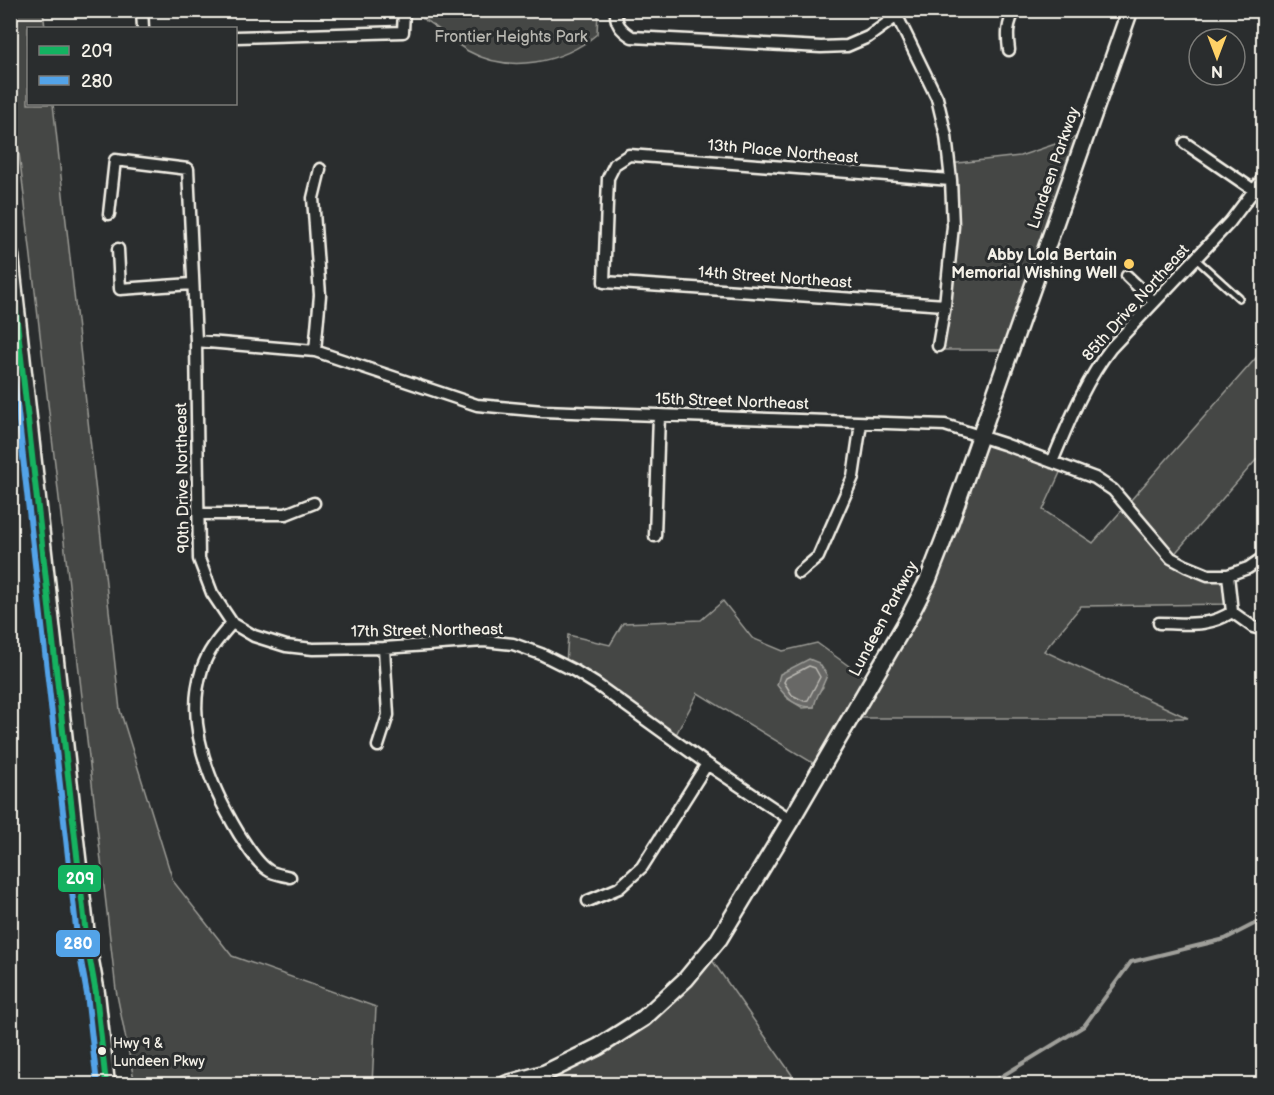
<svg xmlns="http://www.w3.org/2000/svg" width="1274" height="1095" font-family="'Balsamiq Sans',sans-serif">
  <rect width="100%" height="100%" fill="#2a2d2e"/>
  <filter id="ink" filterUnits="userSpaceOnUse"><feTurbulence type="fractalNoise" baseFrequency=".0167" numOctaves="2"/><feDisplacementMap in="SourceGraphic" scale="12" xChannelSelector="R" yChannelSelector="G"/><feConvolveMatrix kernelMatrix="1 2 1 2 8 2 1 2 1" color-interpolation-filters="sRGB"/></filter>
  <g filter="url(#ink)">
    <path fill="#444645" stroke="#9c9c96" stroke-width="1.5" fill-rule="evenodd" d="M 424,10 L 598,11 L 597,34 C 563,63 509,74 468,51 C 452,42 440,28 423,19 Z
      M 10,11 L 43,11 L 45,28 L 28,28 L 28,104 L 53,104 L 120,710 L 173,881 L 232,956 L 376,1007 L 372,1084 L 135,1084 L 116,990 L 11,84 Z
      M 1085,134 L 1009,350 L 934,350 L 945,305 L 953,226 L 949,164 L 1020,156 Z
      M 1263,350 L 1263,452 L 1171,558 L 1186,566 L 1228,575 L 1231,604 L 1081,606 L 1044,651 L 1188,718 L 850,718 L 821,768 L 698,693 L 672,742 L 566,664 L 568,635 L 610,645 L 623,623 L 701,620 L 723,601 L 752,638 L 783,651 L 817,643 L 871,682 L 908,619 L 979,436 L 1063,466 L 1043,510 L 1093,543 ZM 809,660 L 823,687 L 815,697 L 814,707 L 803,708 L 788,699 L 795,667 Z
      M 707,953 L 792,1075 L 790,1084 L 545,1084 L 545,1073 L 644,1018 Z"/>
    <path fill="#676866" stroke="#9f9f9a" stroke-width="1.5" d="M 809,659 L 819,663 L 827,675 C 823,687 816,695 814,707 C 795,707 787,699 777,685 L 780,674 Z"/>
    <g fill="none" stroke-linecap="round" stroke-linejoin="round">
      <path stroke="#bcbab4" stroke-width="1.5" d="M 809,666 L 815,668 L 820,677 L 808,700 L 804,701 L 792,695 L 784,682 L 786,678 Z"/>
      <path stroke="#9f9f9a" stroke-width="4" d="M 989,1084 L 1084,1026 L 1131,962 L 1225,939 L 1264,919"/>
      <g stroke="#f4f1e8" stroke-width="10">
        <path id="service" d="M 1196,259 L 1239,298"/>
      </g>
      <g stroke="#f4f1e8" stroke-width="15">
        <path id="minor" d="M 142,10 L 143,28
          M 616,10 C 615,24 621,30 632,37 L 821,47 L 847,46 L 868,37 L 897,16
          M 894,10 L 937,98 L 946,136 L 951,180 L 953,226 L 945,305 L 938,346
          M 236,37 L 403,32 L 404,10
          M 1009,50 C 1007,35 1007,24 1015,10
          M 1185,143 L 1255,191
          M 109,214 L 115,160 L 188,169 L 196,341 L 199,559 L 212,593 L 232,623 C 220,637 208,650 202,669 C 184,725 210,786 239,834 C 247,846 256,862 268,870 C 273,874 283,875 290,877
          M 118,249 L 120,289 L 192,284
          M 1127,276 L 1154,302
          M 945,305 L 604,282 L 608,178 L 615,164 L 629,155 L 951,180
          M 196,341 L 315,351 L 477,405 L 543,411 L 945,425 L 1004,444 L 1095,478 L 1113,490 L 1171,558 L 1186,566 L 1208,575 L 1228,575
          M 315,351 L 320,295 L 313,198 L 320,169
          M 1052,462 C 1069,422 1084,383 1111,348 L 1230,222 L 1264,177
          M 199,514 L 286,514 L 314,503
          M 655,536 L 659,415
          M 799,573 L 818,557 L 853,477 L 861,423
          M 1232,612 L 1228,575 L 1248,568 L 1264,557
          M 232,623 L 254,636 L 286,646 L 313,649 L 384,648 L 484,641 L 513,644 L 541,654 L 575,671 L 596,684 L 707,764 L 791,820
          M 1159,623 C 1187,623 1207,628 1232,612 L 1253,627 L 1264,630
          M 378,746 L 388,715 L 384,648
          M 588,901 L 619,888 L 642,867 L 707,764"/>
      </g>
      <g stroke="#f4f1e8" stroke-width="20">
        <path id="secondary" d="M 506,1084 L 545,1073 L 598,1047 L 644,1018 L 686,979 L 719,939 L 791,820 L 908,619 L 928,580 L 947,531 L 1130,10"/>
      </g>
      <g stroke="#f4f1e8" stroke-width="21">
        <path id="primary" d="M 10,256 L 76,849 L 87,944 L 96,993 L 106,1084"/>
      </g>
      <use href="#service" stroke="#2a2d2e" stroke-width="5"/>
      <use href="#minor" stroke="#2a2d2e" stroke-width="10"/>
      <use href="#secondary" stroke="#2a2d2e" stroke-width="15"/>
      <use href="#primary" stroke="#2a2d2e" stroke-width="16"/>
      <g stroke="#2a2d2e" stroke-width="10">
        <path id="bus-1" d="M 10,260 L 87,944 L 96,993 L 106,1084"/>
      </g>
      <g stroke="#2a2d2e" stroke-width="10">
        <path id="bus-2" d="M 10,342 L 78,945 L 87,994 L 97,1084"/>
      </g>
      <use href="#bus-1" stroke="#13b361" stroke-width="6"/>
      <use href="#bus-2" stroke="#53a3e8" stroke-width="6"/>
    </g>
  </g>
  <circle fill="#ffd166" stroke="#2a2d2e" stroke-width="2" cx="1129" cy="264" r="6"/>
  <circle fill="#f4f1e8" stroke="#2a2d2e" stroke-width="2" cx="102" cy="1051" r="5"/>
  <g text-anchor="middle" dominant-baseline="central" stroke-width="6" stroke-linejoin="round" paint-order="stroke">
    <g font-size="14" fill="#f4f1e8" stroke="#2a2d2e" text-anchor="start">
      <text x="113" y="1043">Hwy 9 &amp;<tspan x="113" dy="18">Lundeen Pkwy</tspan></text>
    </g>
    <g font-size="16" fill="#b6b5af" stroke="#2a2d2e">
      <text x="511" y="37">Frontier Heights Park</text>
    </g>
    <g font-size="16" fill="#f4f1e8" stroke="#2a2d2e">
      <text transform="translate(783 152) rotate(5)">13th Place Northeast</text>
      <text transform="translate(1054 168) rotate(-71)">Lundeen Parkway</text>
      <text transform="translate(775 278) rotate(4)">14th Street Northeast</text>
      <text transform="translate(1136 303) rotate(-48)">85th Drive Northeast</text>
      <text transform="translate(732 402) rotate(2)">15th Street Northeast</text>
      <text transform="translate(183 478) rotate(-91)">90th Drive Northeast</text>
      <text transform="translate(884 619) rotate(-62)">Lundeen Parkway</text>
      <text transform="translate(427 631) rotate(-1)">17th Street Northeast</text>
    </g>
    <g font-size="16" font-weight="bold" fill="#f4f1e8" stroke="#2a2d2e" text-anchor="end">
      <text x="1117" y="255">Abby Lola Bertain<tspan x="1117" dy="18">Memorial Wishing Well</tspan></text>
    </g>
  </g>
  <g stroke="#2a2d2e" stroke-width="2">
    <rect x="57" y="864" width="45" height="29" rx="6" fill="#13b361"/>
    <rect x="55" y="929" width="46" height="29" rx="6" fill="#53a3e8"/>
  </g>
  <g font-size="16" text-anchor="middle" font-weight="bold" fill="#fff">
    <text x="80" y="884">209</text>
    <text x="78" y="949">280</text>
  </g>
  <rect width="1274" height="1095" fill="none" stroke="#2a2d2e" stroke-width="36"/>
  <rect x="18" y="18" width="1238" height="1059" fill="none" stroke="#f4f1e8" stroke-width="2" filter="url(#ink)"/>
  <rect x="27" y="27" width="210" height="78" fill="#2a2d2e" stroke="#7b7b78" stroke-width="1.5"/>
  <rect x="39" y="46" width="30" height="9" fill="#13b361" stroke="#7b7b78" stroke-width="1.5"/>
  <text x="81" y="57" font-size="18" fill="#f4f1e8">209</text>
  <rect x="39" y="76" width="30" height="9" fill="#53a3e8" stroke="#7b7b78" stroke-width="1.5"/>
  <text x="81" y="87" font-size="18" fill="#f4f1e8">280</text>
  <g transform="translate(1217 57) rotate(180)"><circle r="28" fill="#2a2d2e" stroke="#7b7b78" stroke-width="1.5"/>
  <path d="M0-4.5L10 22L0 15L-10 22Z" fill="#ffd166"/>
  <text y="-9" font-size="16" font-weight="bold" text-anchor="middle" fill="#f4f1e8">N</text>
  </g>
</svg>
